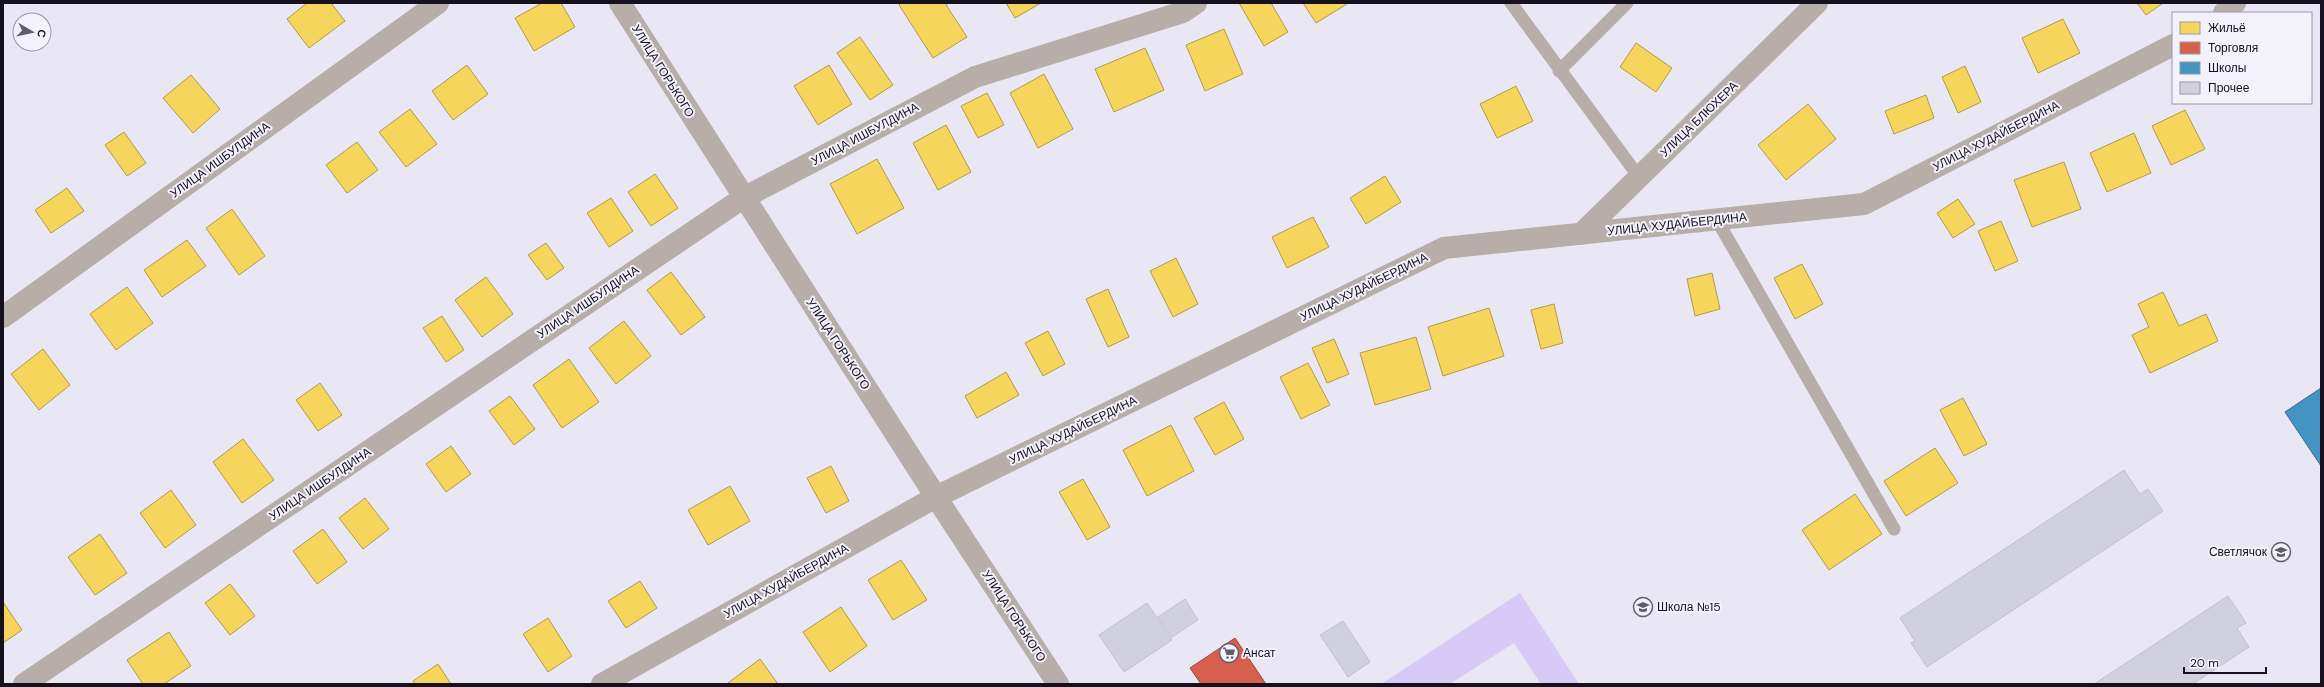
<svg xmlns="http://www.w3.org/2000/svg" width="2324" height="687" font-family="'DM Sans',sans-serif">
  <rect width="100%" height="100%" fill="#eae7f4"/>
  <path fill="#d7caf7" d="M 1520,593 L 1579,684 L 1541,684 L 1514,643 L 1450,684 L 1381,684 Z"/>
  <path fill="#f6d55c" stroke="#b29a4a" d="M 307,3 L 331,3 L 345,21 L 309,48 L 287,19 Z
    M 542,3 L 561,3 L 575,27 L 534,51 L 515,18 Z
    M 902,3 L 949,3 L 946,5 L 967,37 L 933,58 L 899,5 Z
    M 1006,3 L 1041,3 L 1015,18 Z
    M 1239,3 L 1271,3 L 1288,32 L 1264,46 Z
    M 1303,3 L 1346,3 L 1347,4 L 1316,23 Z
    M 2137,3 L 2163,3 L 2146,15 Z
    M 2063,19 L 2080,53 L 2038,73 L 2022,38 Z
    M 1224,29 L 1243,74 L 1205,91 L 1186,45 Z
    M 860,37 L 893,85 L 870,100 L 837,53 Z
    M 1636,43 L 1672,68 L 1656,92 L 1620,67 Z
    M 1145,48 L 1164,90 L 1114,112 L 1095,69 Z
    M 467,65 L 488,94 L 453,120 L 432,91 Z
    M 829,65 L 852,104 L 818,125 L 794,86 Z
    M 1965,66 L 1981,102 L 1958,113 L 1942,77 Z
    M 1044,74 L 1073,129 L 1038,148 L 1010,93 Z
    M 191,75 L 220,109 L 193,133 L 163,98 Z
    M 1516,86 L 1533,121 L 1497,138 L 1480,104 Z
    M 987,93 L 1004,125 L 978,138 L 961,106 Z
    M 1926,95 L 1934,118 L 1894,134 L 1885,111 Z
    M 1808,104 L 1836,139 L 1786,180 L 1758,145 Z
    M 410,109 L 437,144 L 406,167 L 379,132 Z
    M 2185,110 L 2205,149 L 2171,165 L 2152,126 Z
    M 946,125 L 971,172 L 938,190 L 913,143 Z
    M 124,132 L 146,163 L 127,176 L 105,145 Z
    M 2134,133 L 2151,173 L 2107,192 L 2090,153 Z
    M 357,142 L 378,170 L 347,193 L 326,165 Z
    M 877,159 L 904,208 L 857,234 L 830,184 Z
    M 2064,162 L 2081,209 L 2032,227 L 2014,180 Z
    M 655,174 L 678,208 L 651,226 L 628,192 Z
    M 1385,176 L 1401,202 L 1366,224 L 1350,198 Z
    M 67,188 L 84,211 L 51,233 L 35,210 Z
    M 611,198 L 633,231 L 609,247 L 587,213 Z
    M 1958,199 L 1975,224 L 1953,238 L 1937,213 Z
    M 232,209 L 265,256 L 239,275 L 206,228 Z
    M 1313,217 L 1329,247 L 1287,268 L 1272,237 Z
    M 2001,221 L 2018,261 L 1995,271 L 1978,231 Z
    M 187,240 L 206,266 L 162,297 L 144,270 Z
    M 546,243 L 564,268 L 547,280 L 528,255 Z
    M 1176,258 L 1198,304 L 1173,317 L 1150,271 Z
    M 1802,264 L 1823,304 L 1795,319 L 1774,278 Z
    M 671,272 L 705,317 L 681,335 L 647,290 Z
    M 1712,273 L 1720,309 L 1695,316 L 1687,279 Z
    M 486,277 L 513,314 L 482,337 L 455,300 Z
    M 127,287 L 153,323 L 116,350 L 90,314 Z
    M 1108,289 L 1129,337 L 1108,347 L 1086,299 Z
    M 2163,292 L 2179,326 L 2206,314 L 2218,341 L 2150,373 L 2132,335 L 2149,327 L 2138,304 Z
    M 1554,304 L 1563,343 L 1541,349 L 1531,310 Z
    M 1489,308 L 1504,356 L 1443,376 L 1428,327 Z
    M 442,316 L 464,350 L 446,362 L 423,328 Z
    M 624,321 L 651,356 L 616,384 L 589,348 Z
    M 1048,331 L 1065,364 L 1043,376 L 1025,343 Z
    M 1416,337 L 1431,389 L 1375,405 L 1360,353 Z
    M 1334,339 L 1349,374 L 1327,383 L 1312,348 Z
    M 43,349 L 70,385 L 39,410 L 11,374 Z
    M 569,359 L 599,402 L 562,428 L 533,385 Z
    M 1308,363 L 1330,405 L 1301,419 L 1280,377 Z
    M 1006,372 L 1019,395 L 977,418 L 965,396 Z
    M 320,383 L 342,415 L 318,431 L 296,400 Z
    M 510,396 L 535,429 L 514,445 L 489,411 Z
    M 1963,398 L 1987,444 L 1964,456 L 1940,410 Z
    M 1224,402 L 1244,439 L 1215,455 L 1194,418 Z
    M 1171,425 L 1194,471 L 1147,496 L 1123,450 Z
    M 243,439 L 274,480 L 242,503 L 213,462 Z
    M 451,446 L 471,474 L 446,492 L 426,464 Z
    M 1935,448 L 1958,483 L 1906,516 L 1884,481 Z
    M 831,466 L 849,501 L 826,513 L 807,478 Z
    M 1083,479 L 1110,527 L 1087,540 L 1059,492 Z
    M 730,486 L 750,521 L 708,545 L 688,510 Z
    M 171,490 L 196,525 L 165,548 L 140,513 Z
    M 1855,494 L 1882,534 L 1829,570 L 1802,530 Z
    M 365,498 L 389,529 L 363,549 L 339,518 Z
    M 323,529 L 347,562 L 317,584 L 293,551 Z
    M 100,534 L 127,573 L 95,595 L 68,557 Z
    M 901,560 L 927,600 L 893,620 L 868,580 Z
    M 640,581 L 657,608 L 626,628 L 608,601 Z
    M 230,584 L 255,616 L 230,635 L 205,603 Z
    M 3,602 L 22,630 L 3,643 Z
    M 841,607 L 867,646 L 830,672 L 803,632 Z
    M 548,618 L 572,656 L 548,672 L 523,634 Z
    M 169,632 L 191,666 L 164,684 L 143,684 L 127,660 Z
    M 760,659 L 778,684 L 729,684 L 728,683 Z
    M 438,664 L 451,684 L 415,684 L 413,681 Z"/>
  <path fill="#d6604d" stroke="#9c483f" d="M 1235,638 L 1266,684 L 1201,684 L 1190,668 Z"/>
  <path fill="#4393c3" stroke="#356c92" d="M 2321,388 L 2321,466 L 2285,412 Z"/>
  <path fill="#d1d1de" stroke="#c0bfcd" d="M 2124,470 L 2140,494 L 2148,489 L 2163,511 L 1927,667 L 1911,643 L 1915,641 L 1900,618 Z
    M 2228,596 L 2246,623 L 2237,628 L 2249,647 L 2193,684 L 2094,684 Z
    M 1185,599 L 1198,620 L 1172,637 L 1158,617 Z
    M 1147,603 L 1172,640 L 1124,672 L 1099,635 Z
    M 1343,621 L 1370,662 L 1348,677 L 1320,635 Z"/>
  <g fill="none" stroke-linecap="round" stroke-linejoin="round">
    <path stroke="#b8aea9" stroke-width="13" d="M 1511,3 L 1639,177
      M 1559,71 L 1627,3
      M 1717,220 L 1894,529"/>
    <path stroke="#b8aea9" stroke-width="22" d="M 2224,13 L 2235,3
      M 1581,234 L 1817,3
      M 3,317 L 438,3
      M 936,497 L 1444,248 L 1864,204 L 2173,45
      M 24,684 L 743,198 L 975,77 L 1183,12 L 1196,3"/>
    <path stroke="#b8aea9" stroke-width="22" d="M 602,684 L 936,497"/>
    <path stroke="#b7ada9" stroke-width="22" d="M 620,3 L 936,497 L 1058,684"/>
  </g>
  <defs>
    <g id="school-ring" transform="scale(1)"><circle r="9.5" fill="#f3f1fa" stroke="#605c6a" stroke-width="1.5"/><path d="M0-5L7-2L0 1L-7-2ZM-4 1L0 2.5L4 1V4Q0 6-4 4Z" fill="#605c6a"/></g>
    <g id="supermarket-ring" transform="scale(1)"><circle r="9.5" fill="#f3f1fa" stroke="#605c6a" stroke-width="1.5"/><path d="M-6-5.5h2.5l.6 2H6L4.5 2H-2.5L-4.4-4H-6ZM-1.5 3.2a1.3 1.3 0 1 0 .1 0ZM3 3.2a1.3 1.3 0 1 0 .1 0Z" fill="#605c6a"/></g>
  </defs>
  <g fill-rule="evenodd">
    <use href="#school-ring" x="2281" y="552"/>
    <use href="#school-ring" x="1643" y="607"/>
    <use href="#supermarket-ring" x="1229" y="653"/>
  </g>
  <g text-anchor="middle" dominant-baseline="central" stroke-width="4" stroke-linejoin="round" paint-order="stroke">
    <g font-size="12" fill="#15111f" stroke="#f3f1fa">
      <text transform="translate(663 71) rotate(58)">УЛИЦА ГОРЬКОГО</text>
      <text transform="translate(1699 119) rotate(-44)">УЛИЦА БЛЮХЕРА</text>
      <text transform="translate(865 134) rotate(-28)">УЛИЦА ИШБУЛДИНА</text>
      <text transform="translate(1996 136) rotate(-27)">УЛИЦА ХУДАЙБЕРДИНА</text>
      <text transform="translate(220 160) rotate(-36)">УЛИЦА ИШБУЛДИНА</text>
      <text transform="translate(1677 224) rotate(-6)">УЛИЦА ХУДАЙБЕРДИНА</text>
      <text transform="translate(1364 287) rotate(-26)">УЛИЦА ХУДАЙБЕРДИНА</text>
      <text transform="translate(588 302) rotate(-34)">УЛИЦА ИШБУЛДИНА</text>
      <text transform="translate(838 344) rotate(57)">УЛИЦА ГОРЬКОГО</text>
      <text transform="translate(1073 430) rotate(-26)">УЛИЦА ХУДАЙБЕРДИНА</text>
      <text transform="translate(320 484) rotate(-34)">УЛИЦА ИШБУЛДИНА</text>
      <text transform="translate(786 581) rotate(-29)">УЛИЦА ХУДАЙБЕРДИНА</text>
      <text transform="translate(1014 616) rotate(57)">УЛИЦА ГОРЬКОГО</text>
    </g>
    <g font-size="12" fill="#15111f" stroke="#f3f1fa" text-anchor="start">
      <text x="2267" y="552" text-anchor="end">Светлячок</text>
      <text x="1657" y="607">Школа №15</text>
      <text x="1243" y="653">Ансат</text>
    </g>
  </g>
  <rect width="2324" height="687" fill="none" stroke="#15111f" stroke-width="8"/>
  <rect x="2172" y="12" width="140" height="92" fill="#f3f1fa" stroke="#9a97a2"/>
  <rect x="2180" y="22" width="20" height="12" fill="#f6d55c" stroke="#9a97a2"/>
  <text x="2208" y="32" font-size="12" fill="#15111f">Жильё</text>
  <rect x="2180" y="42" width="20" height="12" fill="#d6604d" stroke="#9a97a2"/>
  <text x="2208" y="52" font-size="12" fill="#15111f">Торговля</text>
  <rect x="2180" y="62" width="20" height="12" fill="#4393c3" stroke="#9a97a2"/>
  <text x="2208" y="72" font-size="12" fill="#15111f">Школы</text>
  <rect x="2180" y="82" width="20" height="12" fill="#d1d1de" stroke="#9a97a2"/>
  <text x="2208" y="92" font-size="12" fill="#15111f">Прочее</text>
  <g transform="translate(32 32) rotate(99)"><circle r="19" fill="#f3f1fa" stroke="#9a97a2"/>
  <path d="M0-3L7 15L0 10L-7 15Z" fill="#605c6a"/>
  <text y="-6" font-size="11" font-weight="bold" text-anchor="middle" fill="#15111f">С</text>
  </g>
  <path d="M2184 667v6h82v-6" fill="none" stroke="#15111f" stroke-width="2"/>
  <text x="2190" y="667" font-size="12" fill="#15111f" stroke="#f3f1fa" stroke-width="3" paint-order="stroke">20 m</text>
</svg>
